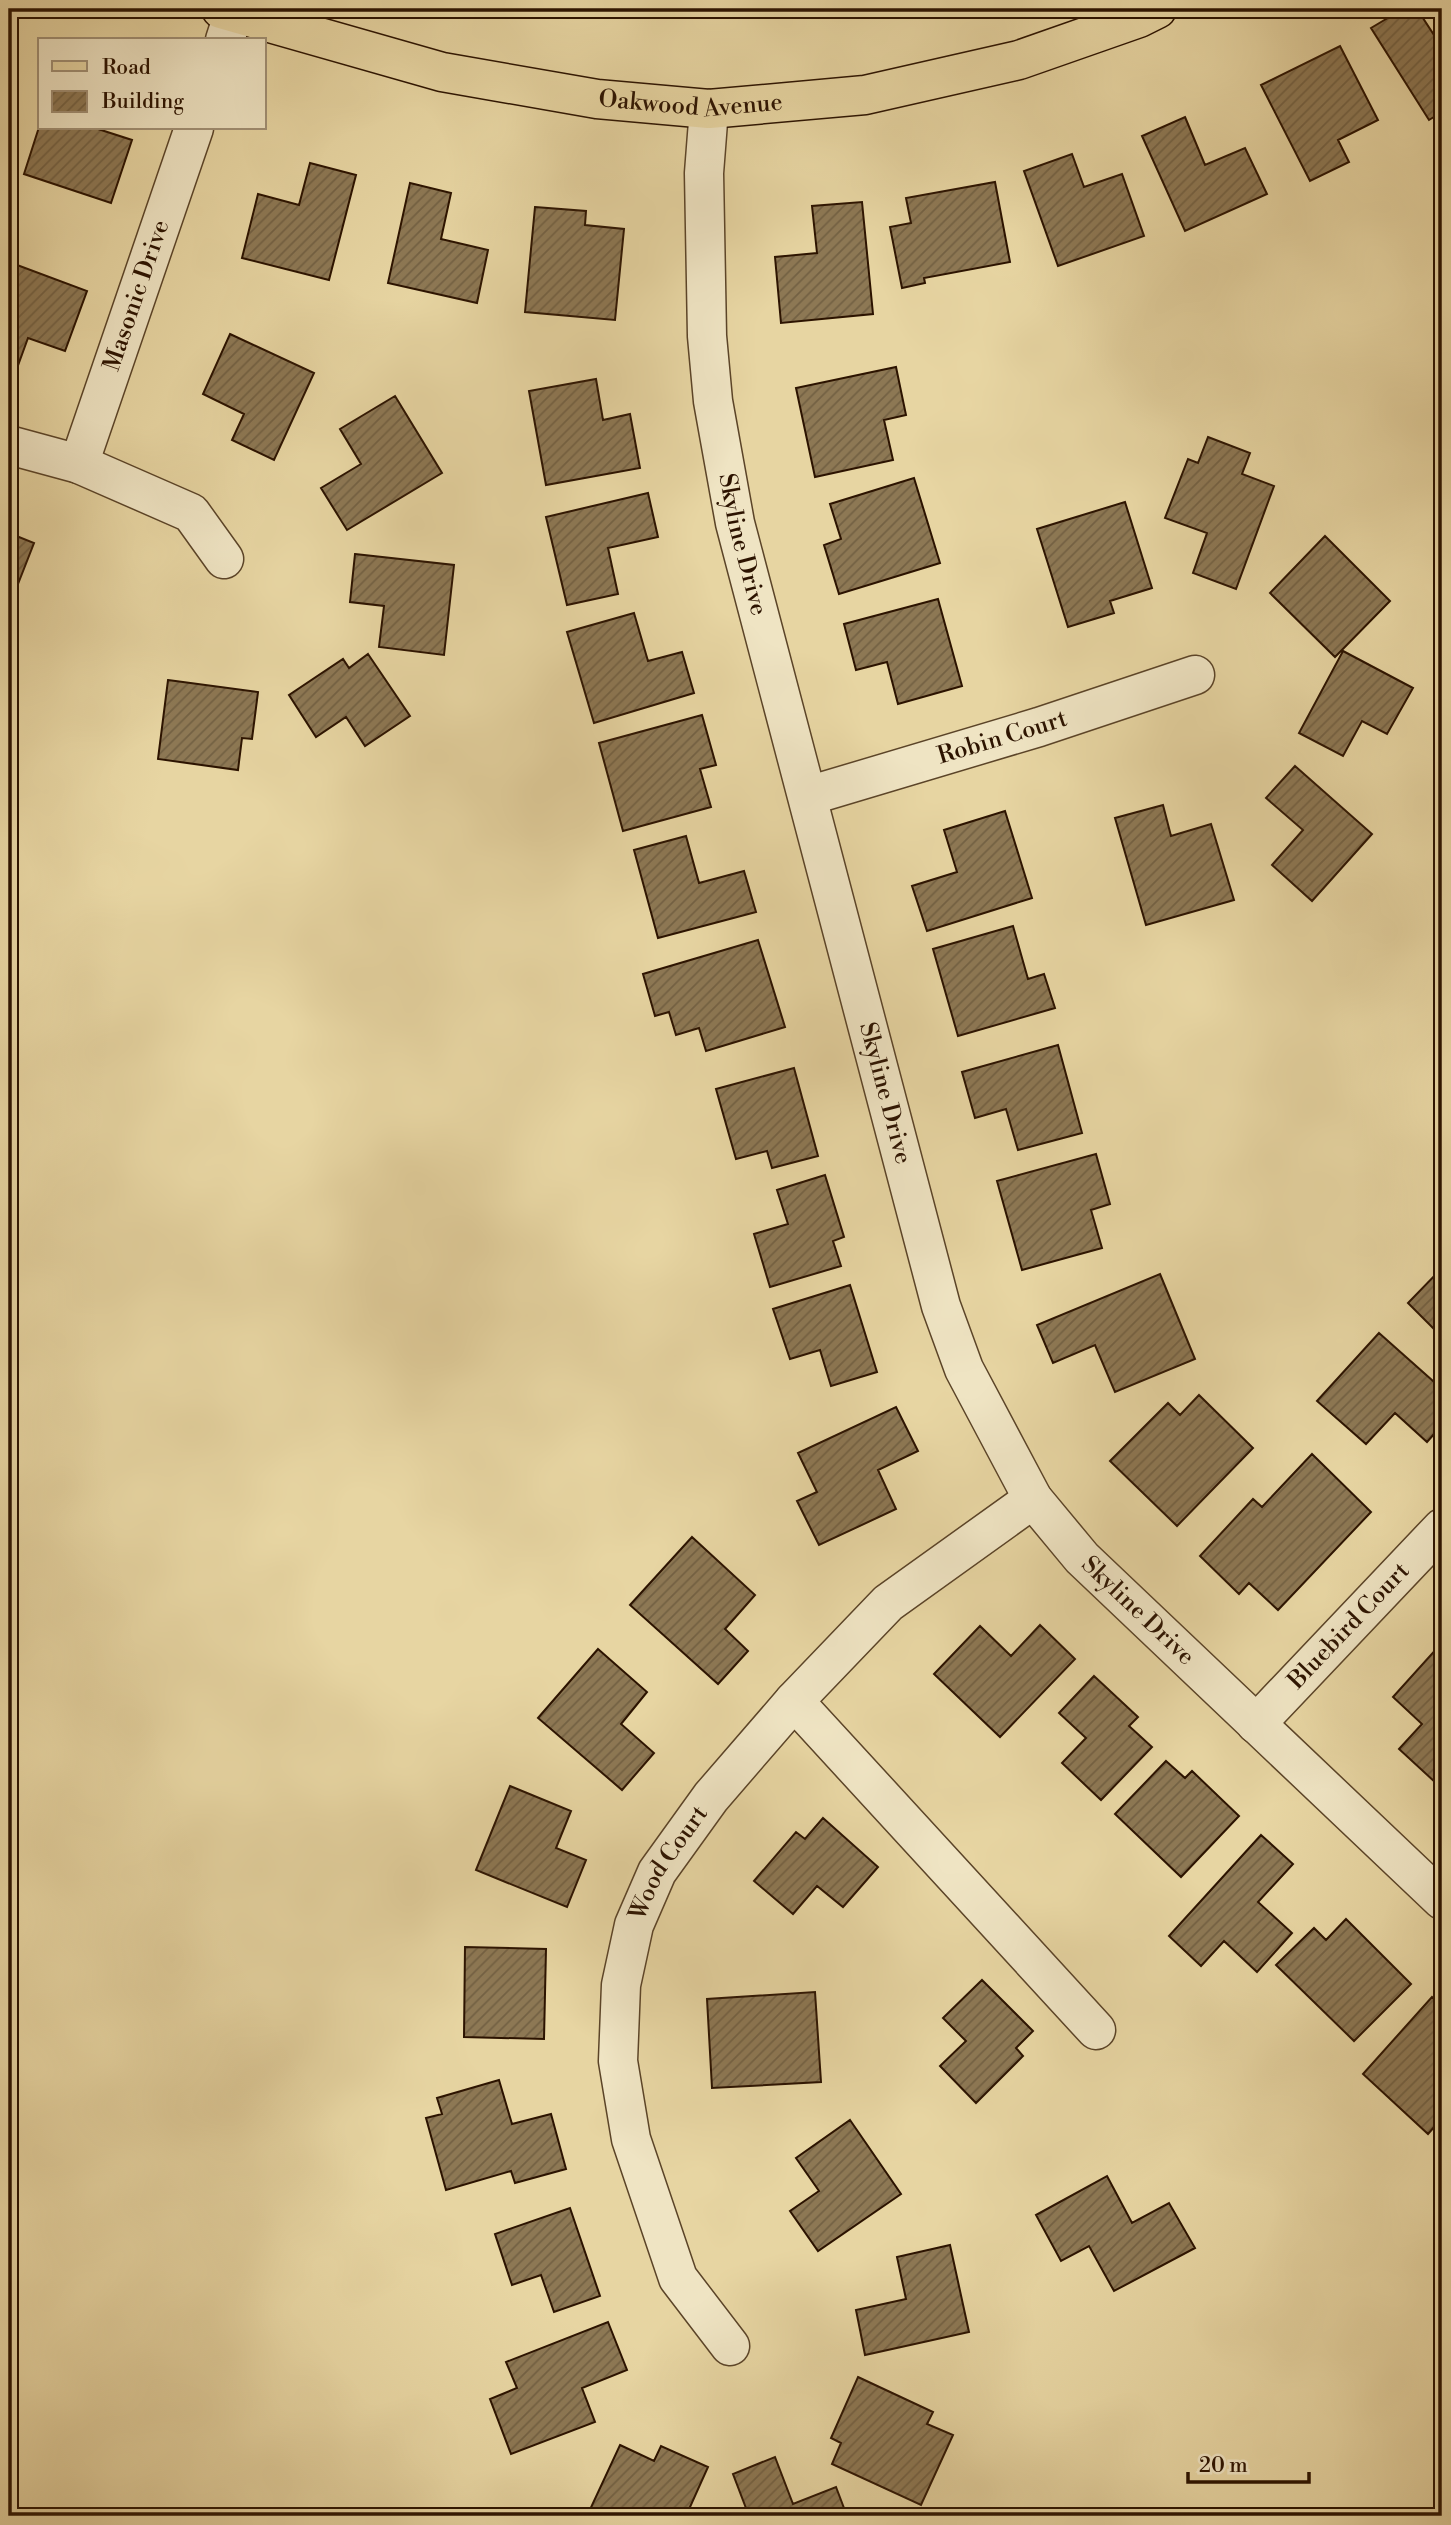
<svg xmlns="http://www.w3.org/2000/svg" width="1451" height="2525" font-family="'Libre Bodoni',serif">
  <defs>
    <pattern id="building-hatch" width="6" height="6" patternUnits="userSpaceOnUse" patternTransform="scale(1.75)"><rect width="6" height="6" fill="#8d7854"/><path d="M-1 1l2-2M0 6l6-6M5 7l2-2" fill="none" stroke="#736143"/></pattern>
  </defs>
  <rect width="100%" height="100%" fill="#e7d5a2"/>
  <filter id="stains"><feTurbulence type="fractalNoise" baseFrequency=".00286" numOctaves="4"/><feColorMatrix values="0 0 0 0 .2 0 0 0 0 .09 0 0 0 0 .02 0 0 0 .5 -.17"/></filter>
  <radialGradient id="worn" r=".72"><stop offset=".6" stop-color="#630" stop-opacity="0"/><stop offset="1" stop-color="#630" stop-opacity=".3"/></radialGradient>
  <path fill="url(#building-hatch)" stroke="#2c1300" stroke-width="2" d="M 1403,9 L 1417,9 L 1436,38 L 1442,34 L 1442,112 L 1429,120 L 1371,28 Z
    M 1340,46 L 1378,120 L 1338,140 L 1349,162 L 1310,181 L 1261,85 Z
    M 1185,117 L 1205,165 L 1245,148 L 1267,194 L 1185,231 L 1142,136 Z
    M 40,124 L 40,128 L 95,128 L 132,140 L 111,203 L 24,174 Z
    M 1072,154 L 1084,187 L 1122,174 L 1144,236 L 1058,266 L 1024,171 Z
    M 310,163 L 356,175 L 329,280 L 242,258 L 258,194 L 299,205 Z
    M 995,182 L 1010,262 L 924,278 L 925,283 L 902,288 L 890,227 L 911,223 L 906,198 Z
    M 410,183 L 451,193 L 441,239 L 488,250 L 477,303 L 388,283 Z
    M 862,202 L 873,314 L 781,323 L 775,257 L 817,253 L 812,206 Z
    M 535,207 L 586,211 L 585,225 L 624,229 L 615,320 L 525,312 Z
    M 9,262 L 87,291 L 65,351 L 28,338 L 12,382 L 9,381 Z
    M 230,334 L 314,373 L 274,460 L 232,440 L 244,414 L 203,394 Z
    M 896,367 L 906,415 L 884,420 L 893,460 L 815,477 L 796,388 Z
    M 596,379 L 603,420 L 630,414 L 640,468 L 546,485 L 529,391 Z
    M 395,396 L 442,473 L 347,530 L 321,488 L 361,464 L 340,429 Z
    M 1208,437 L 1250,453 L 1242,474 L 1274,486 L 1236,589 L 1193,573 L 1207,533 L 1165,518 L 1188,459 L 1198,463 Z
    M 914,478 L 940,563 L 839,594 L 824,545 L 841,539 L 830,504 Z
    M 648,493 L 658,537 L 608,548 L 618,594 L 567,605 L 546,517 Z
    M 1125,502 L 1152,588 L 1110,601 L 1114,613 L 1068,627 L 1037,529 Z
    M 9,533 L 34,543 L 9,607 Z
    M 1325,536 L 1390,601 L 1335,657 L 1270,593 Z
    M 355,554 L 454,565 L 444,655 L 379,647 L 384,606 L 350,602 Z
    M 938,599 L 962,686 L 898,704 L 887,662 L 856,670 L 844,624 Z
    M 634,613 L 648,661 L 682,652 L 694,693 L 594,723 L 567,632 Z
    M 1343,651 L 1413,688 L 1387,734 L 1362,721 L 1343,756 L 1299,733 Z
    M 368,654 L 410,716 L 365,746 L 346,717 L 316,737 L 289,695 L 343,659 L 349,668 Z
    M 168,680 L 258,692 L 252,739 L 242,738 L 238,770 L 158,759 Z
    M 702,715 L 716,765 L 700,769 L 711,807 L 623,831 L 599,743 Z
    M 1295,766 L 1372,834 L 1312,901 L 1272,865 L 1303,830 L 1266,798 Z
    M 1163,805 L 1171,836 L 1211,824 L 1234,900 L 1146,925 L 1115,818 Z
    M 1005,811 L 1032,898 L 927,931 L 912,886 L 957,872 L 944,830 Z
    M 686,836 L 699,883 L 744,871 L 756,912 L 658,938 L 634,850 Z
    M 1013,926 L 1028,979 L 1044,974 L 1055,1008 L 958,1036 L 933,949 Z
    M 758,940 L 785,1027 L 706,1051 L 699,1028 L 676,1035 L 669,1012 L 655,1016 L 643,974 Z
    M 1058,1045 L 1082,1133 L 1018,1150 L 1006,1109 L 975,1118 L 962,1072 Z
    M 794,1068 L 818,1156 L 772,1168 L 767,1151 L 736,1159 L 716,1089 Z
    M 1096,1154 L 1110,1204 L 1091,1210 L 1102,1248 L 1022,1270 L 997,1181 Z
    M 825,1175 L 844,1237 L 833,1241 L 841,1266 L 770,1287 L 754,1234 L 788,1224 L 777,1190 Z
    M 1442,1268 L 1442,1337 L 1408,1303 Z
    M 1160,1274 L 1195,1359 L 1115,1392 L 1095,1345 L 1053,1363 L 1037,1325 Z
    M 850,1285 L 877,1372 L 831,1386 L 820,1350 L 790,1359 L 773,1309 Z
    M 1379,1333 L 1442,1389 L 1442,1425 L 1427,1442 L 1395,1413 L 1366,1444 L 1317,1401 Z
    M 1199,1395 L 1253,1448 L 1177,1526 L 1110,1461 L 1168,1403 L 1180,1415 Z
    M 896,1407 L 918,1451 L 878,1470 L 896,1509 L 819,1545 L 797,1501 L 817,1492 L 798,1453 Z
    M 1312,1454 L 1371,1512 L 1278,1610 L 1249,1583 L 1239,1594 L 1200,1556 L 1253,1499 L 1262,1507 Z
    M 692,1537 L 755,1595 L 725,1629 L 748,1651 L 718,1684 L 630,1605 Z
    M 1040,1625 L 1075,1659 L 1000,1737 L 934,1674 L 980,1626 L 1011,1656 Z
    M 1438,1647 L 1442,1650 L 1442,1776 L 1436,1783 L 1399,1749 L 1422,1724 L 1393,1697 Z
    M 598,1649 L 647,1692 L 621,1724 L 654,1753 L 622,1790 L 538,1718 Z
    M 1094,1676 L 1138,1717 L 1129,1726 L 1152,1747 L 1101,1800 L 1062,1763 L 1086,1738 L 1059,1713 Z
    M 1166,1761 L 1185,1778 L 1192,1771 L 1239,1816 L 1181,1877 L 1115,1814 Z
    M 510,1786 L 571,1811 L 556,1848 L 586,1860 L 567,1907 L 476,1870 Z
    M 823,1818 L 878,1867 L 843,1907 L 817,1886 L 793,1914 L 754,1881 L 796,1832 L 805,1839 Z
    M 1261,1835 L 1293,1864 L 1258,1902 L 1292,1933 L 1257,1972 L 1224,1941 L 1201,1966 L 1169,1936 Z
    M 1346,1919 L 1411,1984 L 1354,2041 L 1276,1965 L 1314,1928 L 1326,1940 Z
    M 465,1947 L 546,1949 L 544,2039 L 464,2037 Z
    M 982,1980 L 1033,2031 L 1016,2048 L 1023,2056 L 976,2103 L 940,2066 L 966,2041 L 943,2018 Z
    M 815,1992 L 821,2082 L 712,2088 L 707,1999 Z
    M 1432,1997 L 1442,2007 L 1442,2118 L 1428,2134 L 1363,2074 Z
    M 499,2080 L 512,2124 L 551,2114 L 566,2169 L 515,2183 L 511,2171 L 446,2190 L 426,2118 L 442,2114 L 437,2098 Z
    M 850,2120 L 901,2194 L 818,2251 L 790,2211 L 819,2191 L 796,2158 Z
    M 1107,2176 L 1132,2223 L 1169,2203 L 1195,2248 L 1114,2291 L 1089,2246 L 1061,2261 L 1036,2215 Z
    M 570,2208 L 600,2296 L 554,2312 L 541,2275 L 512,2285 L 495,2234 Z
    M 950,2245 L 969,2332 L 865,2355 L 856,2310 L 906,2299 L 897,2257 Z
    M 608,2322 L 627,2370 L 582,2388 L 595,2422 L 511,2454 L 490,2399 L 517,2388 L 506,2362 Z
    M 858,2377 L 933,2412 L 927,2424 L 953,2435 L 921,2505 L 832,2464 L 841,2443 L 831,2438 Z
    M 620,2445 L 654,2461 L 661,2446 L 708,2467 L 686,2516 L 587,2516 Z
    M 775,2457 L 793,2504 L 836,2487 L 847,2516 L 749,2516 L 733,2474 Z"/>
  <g fill="none" stroke-linecap="round" stroke-linejoin="round">
    <g stroke="#5b4428" stroke-width="41">
      <g id="minor">
        <path d="M 225,40 L 235,9"/>
        <path id="s1" d="M 709,109 L 704,173 L 707,336 L 713,401 L 735,523 L 941,1306 L 964,1369 L 1033,1499 L 1082,1558 L 1442,1900"/>
        <path d="M 9,445 L 79,464 L 191,513 L 224,559"/>
        <path id="s2" d="M 79,464 L 194,128"/>
        <path id="s3" d="M 808,796 L 1039,727 L 1195,675"/>
        <path d="M 794,1701 L 1096,2030"/>
        <path id="s4" d="M 1256,1724 L 1442,1528"/>
        <path id="s5" d="M 730,2346 L 678,2278 L 631,2139 L 618,2061 L 621,1985 L 634,1925 L 657,1872 L 711,1797 L 794,1701 L 888,1603 L 1033,1499"/>
      </g>
    </g>
    <g stroke="#2c1300" stroke-width="41">
      <g id="major">
        <path id="s6" d="M 221,9 L 442,72 L 597,99 L 709,109 L 865,95 L 1019,60 L 1139,18 L 1157,9"/>
      </g>
    </g>
    <use href="#minor" stroke="#efe4c3" stroke-width="38"/>
    <use href="#major" stroke="#e7d5a2" stroke-width="38"/>
  </g>
  <g text-anchor="middle" dominant-baseline="central" stroke-width="5" stroke-linejoin="round" paint-order="stroke">
    <g font-size="24" fill="#2c1300" stroke="#efe4c3">
      <text stroke="none"><textPath href="#s6" startOffset="481">Oakwood Avenue</textPath></text>
      <text stroke="none"><textPath href="#s2" startOffset="178">Masonic Drive</textPath></text>
      <text stroke="none"><textPath href="#s1" startOffset="439">Skyline Drive</textPath></text>
      <text stroke="none"><textPath href="#s3" startOffset="203">Robin Court</textPath></text>
      <text stroke="none"><textPath href="#s1" startOffset="1006">Skyline Drive</textPath></text>
      <text stroke="none"><textPath href="#s1" startOffset="1594">Skyline Drive</textPath></text>
      <text stroke="none"><textPath href="#s4" startOffset="135">Bluebird Court</textPath></text>
      <text stroke="none"><textPath href="#s5" startOffset="520">Wood Court</textPath></text>
    </g>
  </g>
  <rect width="1451" height="2525" fill="none" stroke="#e7d5a2" stroke-width="35"/>
  <rect x="10" y="10" width="1430" height="2504" fill="none" stroke="#2c1300" stroke-width="3.5"/>
  <rect x="18" y="18" width="1416" height="2490" fill="none" stroke="#2c1300" stroke-width="2"/>
  <rect x="38" y="38" width="228" height="91" fill="#efe4c3" stroke="#a19075" stroke-width="2"/>
  <rect x="52" y="61" width="35" height="10" fill="#e7d5a2" stroke="#a19075" stroke-width="2"/>
  <text x="102" y="74" font-size="21" fill="#2c1300">Road</text>
  <rect x="52" y="91" width="35" height="21" fill="url(#building-hatch)" stroke="#a19075" stroke-width="2"/>
  <text x="102" y="108" font-size="21" fill="#2c1300">Building</text>
  <path d="M1188 2472v10h121v-10" fill="none" stroke="#2c1300" stroke-width="3.5"/>
  <text x="1199" y="2472" font-size="21" fill="#2c1300" stroke="#efe4c3" stroke-width="5" paint-order="stroke">20 m</text>
  <rect width="100%" height="100%" filter="url(#stains)"/>
  <rect width="100%" height="100%" fill="url(#worn)"/>
</svg>
